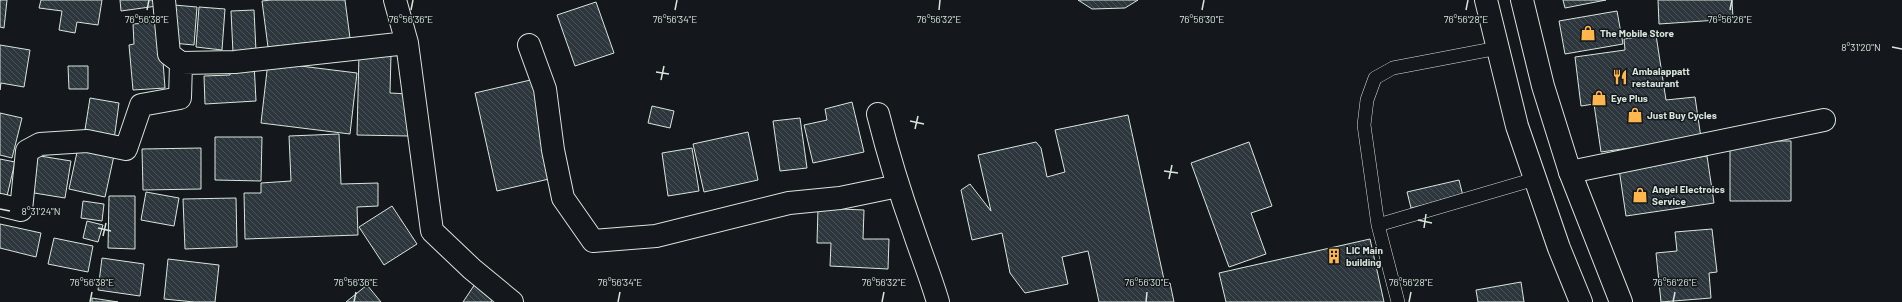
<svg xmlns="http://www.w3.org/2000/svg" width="1902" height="302" font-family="Barlow,sans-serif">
  <defs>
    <pattern id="building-back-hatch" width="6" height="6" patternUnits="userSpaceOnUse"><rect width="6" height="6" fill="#2c363c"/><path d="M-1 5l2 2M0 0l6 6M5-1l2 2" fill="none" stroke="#4a5358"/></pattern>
  </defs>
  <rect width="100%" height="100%" fill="#14181c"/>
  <path fill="url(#building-back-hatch)" stroke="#d8e6dc" d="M 0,0 L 7,0 L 4,28 L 0,27 Z
    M 41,0 L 102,0 L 98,25 L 77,22 L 75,33 L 59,30 L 62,11 L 39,8 Z
    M 120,0 L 156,0 L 157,6 L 121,11 Z
    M 271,0 L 345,0 L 350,38 L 268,47 L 262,1 Z
    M 1078,0 L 1138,0 L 1125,8 L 1092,9 Z
    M 1563,0 L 1606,0 L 1565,8 Z
    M 1658,0 L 1732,0 L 1733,19 L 1659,24 Z
    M 596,2 L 614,53 L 575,66 L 557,15 Z
    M 174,5 L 197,7 L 194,45 L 172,43 Z
    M 199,7 L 225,9 L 222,50 L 196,47 Z
    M 254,10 L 256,51 L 233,53 L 231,11 Z
    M 1617,11 L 1623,44 L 1565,54 L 1559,21 Z
    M 160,22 L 165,88 L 133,90 L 129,45 L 134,44 L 133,24 Z
    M 1656,35 L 1666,100 L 1695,97 L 1701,138 L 1601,152 L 1594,104 L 1581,106 L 1575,57 L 1625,50 L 1624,39 Z
    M 0,45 L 30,50 L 24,87 L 1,83 L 0,90 Z
    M 359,53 L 391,54 L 390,93 L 410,94 L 409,136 L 357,135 Z
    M 268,62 L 357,73 L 350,134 L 261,123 Z
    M 254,63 L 256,101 L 205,104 L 204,76 L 230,75 L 229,64 Z
    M 68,66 L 88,66 L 88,89 L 69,89 Z
    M 539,78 L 562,176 L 497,191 L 475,93 Z
    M 90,98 L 119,103 L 114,140 L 84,136 Z
    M 852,102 L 864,152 L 813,163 L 804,125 L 827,120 L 825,109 Z
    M 652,106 L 674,111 L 670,128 L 648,123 Z
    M 0,113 L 22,118 L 12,158 L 0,155 Z
    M 1128,115 L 1165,284 L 1170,283 L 1174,302 L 1099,302 L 1088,251 L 1062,257 L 1068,284 L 1025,293 L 1010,273 L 1002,233 L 972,240 L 961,190 L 970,184 L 991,211 L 978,155 L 1036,142 L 1041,148 L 1047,177 L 1065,172 L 1055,130 Z
    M 800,118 L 807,168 L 780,171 L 773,121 Z
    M 748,132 L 758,180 L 704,192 L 693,144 Z
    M 339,134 L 341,184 L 378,183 L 378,206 L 357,207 L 358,235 L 245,239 L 244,193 L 261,193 L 261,183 L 291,181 L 289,136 Z
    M 215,137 L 262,137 L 261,181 L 215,180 Z
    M 1730,141 L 1791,141 L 1791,201 L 1730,201 Z
    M 1249,142 L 1272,206 L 1251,213 L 1266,254 L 1229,267 L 1191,163 Z
    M 79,143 L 115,151 L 105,197 L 69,189 Z
    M 201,148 L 201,189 L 143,190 L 142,149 Z
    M 692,148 L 699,191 L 668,196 L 662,153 Z
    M 34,155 L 71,161 L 65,198 L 28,192 Z
    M 1707,156 L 1714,203 L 1626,216 L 1619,169 Z
    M 0,159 L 15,162 L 7,196 L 0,195 Z
    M 1459,180 L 1463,196 L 1411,208 L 1407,192 Z
    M 146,192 L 179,198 L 174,226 L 141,220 Z
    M 109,196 L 135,196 L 135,249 L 108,248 Z
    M 236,198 L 237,247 L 185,249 L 183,199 Z
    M 83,201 L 104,204 L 102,221 L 81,218 Z
    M 392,206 L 417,244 L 384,265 L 359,227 Z
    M 818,208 L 864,210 L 863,239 L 889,239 L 888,269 L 830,266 L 831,243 L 817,243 Z
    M 87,221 L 103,225 L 98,242 L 83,238 Z
    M 0,224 L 41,233 L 36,257 L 0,248 Z
    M 1712,229 L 1717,272 L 1709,273 L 1711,298 L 1661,302 L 1656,253 L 1677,251 L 1675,232 Z
    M 54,238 L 93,246 L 88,272 L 48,264 Z
    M 1370,239 L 1384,302 L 1226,302 L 1219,273 Z
    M 102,258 L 144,264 L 140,296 L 98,290 Z
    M 168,259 L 219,265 L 215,302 L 194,302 L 164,299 Z
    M 477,281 L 497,294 L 491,302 L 463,302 Z
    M 1521,282 L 1524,302 L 1478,302 L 1476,290 Z
    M 367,285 L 381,302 L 346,302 Z
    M 92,298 L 118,302 L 92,302 Z"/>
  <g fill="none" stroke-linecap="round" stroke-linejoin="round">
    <g stroke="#d8e6dc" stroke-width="14">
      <path id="lane" d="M 1498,48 L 1393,68 L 1375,78 L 1367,100 L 1364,125 L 1378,225 L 1535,179
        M 1378,225 L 1398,302"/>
    </g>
    <g stroke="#d8e6dc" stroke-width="24">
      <path id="street" d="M 164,0 L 169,54 L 181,63 L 235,62 L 407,43
        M 395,0 L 407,43 L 432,231 L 472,269 L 512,302
        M 529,45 L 545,89 L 553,150 L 563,198 L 593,241 L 656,236 L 789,203 L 840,198 L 898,186
        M 878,114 C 888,154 900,193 914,232 C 922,256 931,278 938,302
        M 1570,172 L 1824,120
        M 0,205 L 21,210 L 27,151 L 40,144 L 87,141 L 126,149 L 141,105 L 180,98 L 181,63"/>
    </g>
    <g stroke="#d8e6dc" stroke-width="24">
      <path id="primary" d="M 1486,0 L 1517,126 L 1559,248 L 1581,302
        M 1522,0 L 1543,86 L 1570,172 L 1621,302"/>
    </g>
    <use href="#lane" stroke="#14181c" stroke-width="13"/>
    <use href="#street" stroke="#14181c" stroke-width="22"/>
    <use href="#primary" stroke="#14181c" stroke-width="22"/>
  </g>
  <path fill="none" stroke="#d8e6dc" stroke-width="1.5" d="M 147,10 L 149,0M 411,10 L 413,0M 675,10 L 677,0M 939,10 L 940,0M 1202,10 L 1204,0M 1466,10 L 1468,0M 1730,10 L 1732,0M 1892,47 L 1902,49M 656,72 L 669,74M 661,80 L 664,66M 910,121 L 924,124M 915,129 L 918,116M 1164,171 L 1178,173M 1169,179 L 1172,165M 0,209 L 10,211M 1418,220 L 1432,223M 98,228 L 111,231M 1424,228 L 1426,214M 103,236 L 106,223M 90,302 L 92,292M 354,302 L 356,292M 618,302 L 620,292M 882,302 L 884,292M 1146,302 L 1147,292M 1409,302 L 1411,292M 1673,302 L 1675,292"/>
  <defs>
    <g id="shop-bare" transform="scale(1.2)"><path d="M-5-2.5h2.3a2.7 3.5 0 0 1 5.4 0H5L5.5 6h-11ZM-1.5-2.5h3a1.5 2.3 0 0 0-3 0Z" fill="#ffb74d" stroke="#14181c" stroke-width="2.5" paint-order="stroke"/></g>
    <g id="restaurant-bare" transform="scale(1.2)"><path d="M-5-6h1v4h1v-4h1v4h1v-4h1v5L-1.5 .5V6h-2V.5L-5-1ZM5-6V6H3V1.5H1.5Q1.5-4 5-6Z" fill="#ffb74d" stroke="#14181c" stroke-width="2.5" paint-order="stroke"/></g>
    <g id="building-bare" transform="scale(1.2)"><path d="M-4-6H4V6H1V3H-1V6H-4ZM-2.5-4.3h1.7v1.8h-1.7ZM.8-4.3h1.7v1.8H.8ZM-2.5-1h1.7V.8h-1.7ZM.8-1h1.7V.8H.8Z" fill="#ffb74d" stroke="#14181c" stroke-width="2.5" paint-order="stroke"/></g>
  </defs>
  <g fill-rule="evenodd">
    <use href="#shop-bare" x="1588" y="33"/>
    <use href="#restaurant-bare" x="1620" y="77"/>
    <use href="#shop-bare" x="1599" y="98"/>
    <use href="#shop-bare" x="1635" y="115"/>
    <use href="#shop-bare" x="1640" y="195"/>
    <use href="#building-bare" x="1334" y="256"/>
  </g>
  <g text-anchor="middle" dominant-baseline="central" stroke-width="3" stroke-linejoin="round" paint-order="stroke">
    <g font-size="10" font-weight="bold" fill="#d8e6dc" stroke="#14181c" text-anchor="start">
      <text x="1600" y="33">The Mobile Store</text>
      <text x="1632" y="71">Ambalappatt<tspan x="1632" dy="12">restaurant</tspan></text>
      <text x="1611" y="98">Eye Plus</text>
      <text x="1647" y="115">Just Buy Cycles</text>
      <text x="1652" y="189">Angel Electroics<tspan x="1652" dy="12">Service</tspan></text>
      <text x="1346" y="250">LIC Main<tspan x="1346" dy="12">building</tspan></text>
    </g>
  </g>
  <g font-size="10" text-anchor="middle" fill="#d8e6dc" stroke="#14181c" stroke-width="3" stroke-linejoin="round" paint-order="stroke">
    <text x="147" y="23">76°56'38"E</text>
    <text x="411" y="23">76°56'36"E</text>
    <text x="675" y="23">76°56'34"E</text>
    <text x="939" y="23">76°56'32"E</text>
    <text x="1730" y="23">76°56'26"E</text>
    <text x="1202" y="23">76°56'30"E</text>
    <text x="1466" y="23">76°56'28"E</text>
    <text x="1861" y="51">8°31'20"N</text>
    <text x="41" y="215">8°31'24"N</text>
    <text x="92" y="286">76°56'38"E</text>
    <text x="356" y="286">76°56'36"E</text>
    <text x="620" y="286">76°56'34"E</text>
    <text x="884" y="286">76°56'32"E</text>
    <text x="1147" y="286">76°56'30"E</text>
    <text x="1411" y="286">76°56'28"E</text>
    <text x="1675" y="286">76°56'26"E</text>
  </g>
</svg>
